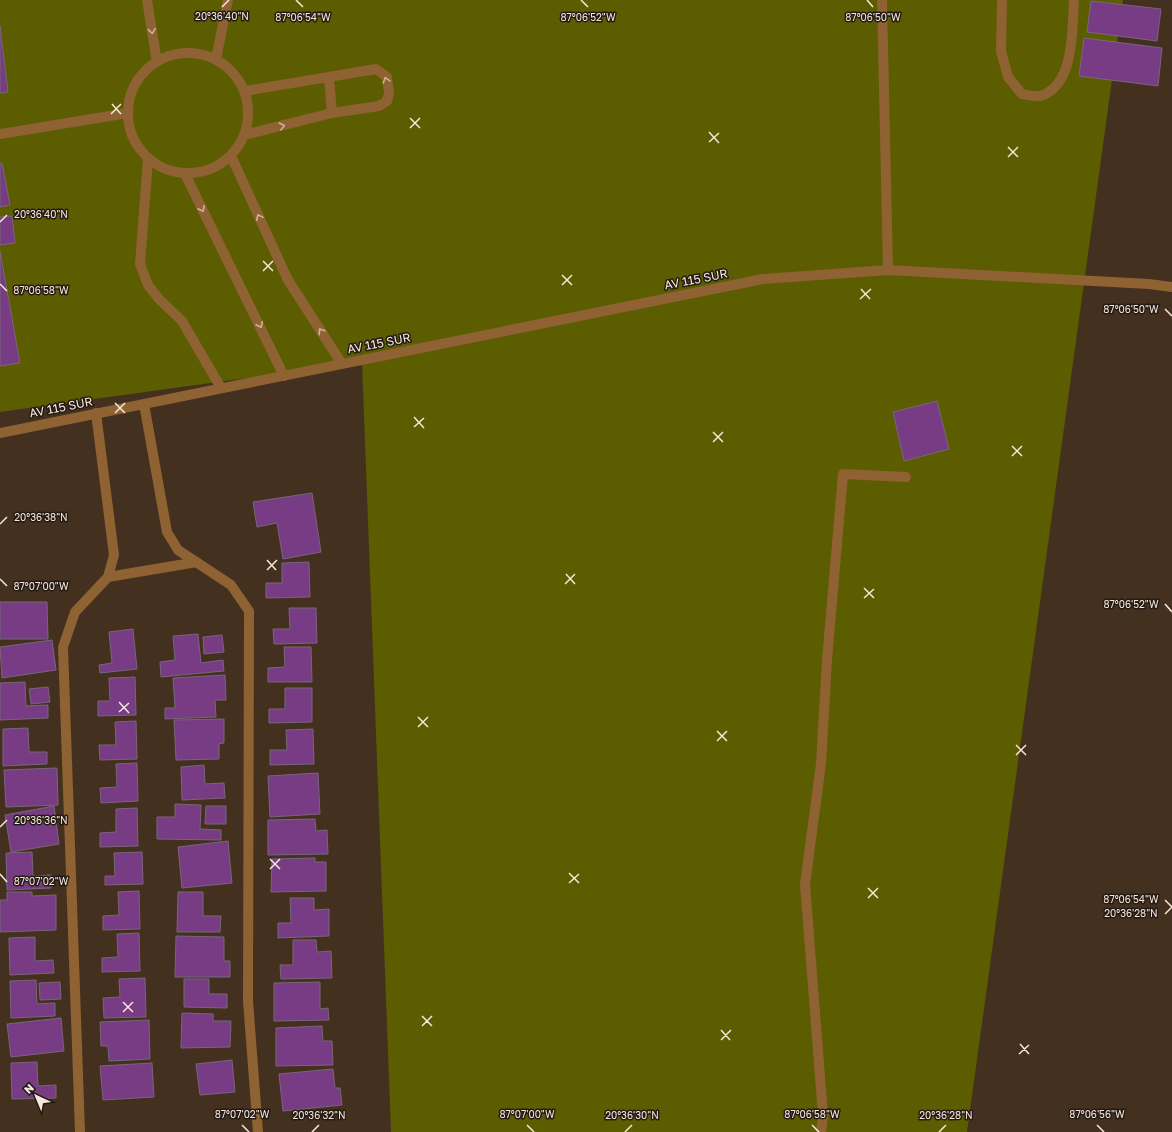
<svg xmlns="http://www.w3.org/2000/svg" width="1172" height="1132" font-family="'Golos Text',sans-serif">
  <rect width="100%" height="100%" fill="#44301f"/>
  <path fill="#5c5c00" d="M 0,0 L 1123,0 L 967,1132 L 391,1132 L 362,362 L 0,412 Z"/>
  <path fill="#773c83" stroke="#78667b" d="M 1091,1 L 1161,9 L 1157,41 L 1087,32 Z
    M 0,26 L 8,92 L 0,93 Z
    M 1084,38 L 1162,48 L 1158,86 L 1079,76 Z
    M 0,163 L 2,163 L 10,205 L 0,207 Z
    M 12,216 L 15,243 L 0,245 L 0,217 Z
    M 0,251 L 20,363 L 0,366 Z
    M 937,401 L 949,449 L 904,461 L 893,412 Z
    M 312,493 L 321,552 L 283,559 L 277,523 L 257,527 L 253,502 Z
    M 309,562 L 310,597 L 266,598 L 266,583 L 282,583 L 282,563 Z
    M 0,602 L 47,602 L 48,639 L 0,639 Z
    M 289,608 L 316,608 L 317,643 L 274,644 L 273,629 L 290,629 Z
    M 133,629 L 137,669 L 100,673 L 99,665 L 112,663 L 109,632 Z
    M 198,634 L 201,663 L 223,660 L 224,671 L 161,677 L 160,662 L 175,660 L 173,636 Z
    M 222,635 L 224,652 L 204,654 L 203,637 Z
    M 52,640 L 56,670 L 2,678 L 0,647 Z
    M 284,647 L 311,647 L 312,682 L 268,682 L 268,668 L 285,667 Z
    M 225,675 L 226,700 L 215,700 L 216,717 L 165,719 L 165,708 L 175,708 L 173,678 Z
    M 135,677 L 136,715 L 98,716 L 98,701 L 110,701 L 109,678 Z
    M 25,682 L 26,706 L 48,705 L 48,718 L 0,720 L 0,683 Z
    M 48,687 L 50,702 L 31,704 L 29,689 Z
    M 285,688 L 312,688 L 312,722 L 269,723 L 269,709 L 285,709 Z
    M 224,719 L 224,743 L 219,744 L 219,759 L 176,760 L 174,720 Z
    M 136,721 L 137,759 L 100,760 L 99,745 L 116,745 L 115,722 Z
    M 28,728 L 29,752 L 47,752 L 47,764 L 3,766 L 3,729 Z
    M 313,729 L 314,764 L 270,765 L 270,750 L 287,750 L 286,730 Z
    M 137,763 L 138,801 L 101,803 L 100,788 L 117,787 L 116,764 Z
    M 204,765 L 205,784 L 224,783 L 225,798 L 182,800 L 181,767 Z
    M 57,768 L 58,805 L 6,807 L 4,770 Z
    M 318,773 L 320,814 L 270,817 L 268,776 Z
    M 175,804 L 201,805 L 200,829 L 221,830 L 221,840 L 157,839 L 157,817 L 175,817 Z
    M 54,806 L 59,844 L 11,852 L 5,815 Z
    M 206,806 L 226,806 L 226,824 L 205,824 Z
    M 137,808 L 138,846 L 100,847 L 100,833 L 116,832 L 116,809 Z
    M 315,819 L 316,831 L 327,830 L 328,854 L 268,855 L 268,820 Z
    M 228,841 L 232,883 L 182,888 L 178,847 Z
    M 32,852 L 33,876 L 51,875 L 51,888 L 7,890 L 6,853 Z
    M 142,852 L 143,884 L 105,885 L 105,876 L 115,876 L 114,853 Z
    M 315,858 L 315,862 L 326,862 L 326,891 L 271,892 L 272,859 Z
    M 139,891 L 140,929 L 103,930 L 103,916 L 119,915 L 118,892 Z
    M 7,892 L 32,892 L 32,896 L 56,895 L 56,930 L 0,932 L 0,900 L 7,900 Z
    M 178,892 L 203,892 L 203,916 L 221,916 L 220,932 L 177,932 Z
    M 290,898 L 314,898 L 314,910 L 329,909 L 329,936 L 278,938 L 278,923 L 291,923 Z
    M 139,933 L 140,971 L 102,972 L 102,958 L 118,957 L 117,934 Z
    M 176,936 L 224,937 L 224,961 L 230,961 L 230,977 L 175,977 Z
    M 35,937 L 35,961 L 53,960 L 54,973 L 10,975 L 9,938 Z
    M 293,940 L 316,940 L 317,952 L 331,951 L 332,978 L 281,979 L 280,965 L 293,965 Z
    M 145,978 L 146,1017 L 104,1018 L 103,998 L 120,997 L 119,979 Z
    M 184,979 L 209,979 L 209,994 L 227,994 L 227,1008 L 184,1007 Z
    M 36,980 L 37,1004 L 55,1003 L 55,1016 L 11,1018 L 10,981 Z
    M 60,982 L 61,999 L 40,1000 L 39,983 Z
    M 320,982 L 320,1009 L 328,1008 L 329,1020 L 274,1021 L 274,983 Z
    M 182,1013 L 213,1014 L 213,1021 L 231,1021 L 230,1047 L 181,1048 Z
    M 61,1018 L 64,1051 L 11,1057 L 7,1024 Z
    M 149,1020 L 150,1059 L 109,1061 L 108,1046 L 101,1046 L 100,1022 Z
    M 322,1026 L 323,1041 L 332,1041 L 333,1065 L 276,1066 L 276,1028 Z
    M 232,1060 L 235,1092 L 200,1095 L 196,1064 Z
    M 37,1062 L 38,1086 L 56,1085 L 56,1098 L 12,1099 L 11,1063 Z
    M 152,1063 L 154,1097 L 103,1100 L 100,1066 Z
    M 333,1069 L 335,1088 L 340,1088 L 342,1105 L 283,1111 L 279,1074 Z"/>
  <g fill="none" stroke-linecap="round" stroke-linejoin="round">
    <path stroke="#8e6233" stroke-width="10" d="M 147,0 L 157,62
      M 882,0 L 888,270
      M 1002,0 L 1001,51 L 1008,77 L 1022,94 C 1027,95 1035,97 1040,96 C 1075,86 1072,29 1074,0
      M128 113a60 60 0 1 1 120 0a60 60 0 1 1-120 0Z
      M 216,59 L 228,0
      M 329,78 L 332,113
      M 0,134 L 128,113
      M 244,135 L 332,113 L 379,106 L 387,101 L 389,93 L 387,77 L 376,69 L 245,91
      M 231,156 L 288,280 L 342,364
      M 148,159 L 140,264 L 148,285 L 159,299 L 182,321 L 221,388
      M 185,174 L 284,376
      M 144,404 L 167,532 L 178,550 L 231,585 L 249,611 L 248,1001 L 258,1132
      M 0,433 L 763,279 L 888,270 L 1149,284 L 1172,287
      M 108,577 L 197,562
      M 80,1132 L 63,647 L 75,612 L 108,577 L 114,555 L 96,413
      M 821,1132 L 823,1115 L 805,884 L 821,764 L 827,660 L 843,474 L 906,477"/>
  </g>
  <defs><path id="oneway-chevron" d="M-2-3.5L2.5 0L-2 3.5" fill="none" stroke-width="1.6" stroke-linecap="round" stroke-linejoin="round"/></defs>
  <g stroke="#ccb299">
    <use href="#oneway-chevron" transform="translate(152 31) rotate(81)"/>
    <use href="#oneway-chevron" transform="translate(386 80) rotate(-107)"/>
    <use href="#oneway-chevron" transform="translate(282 126) rotate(-14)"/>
    <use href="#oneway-chevron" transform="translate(202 209) rotate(64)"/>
    <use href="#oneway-chevron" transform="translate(259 217) rotate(-114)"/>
    <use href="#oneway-chevron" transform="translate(260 325) rotate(64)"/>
    <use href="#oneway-chevron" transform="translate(321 331) rotate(-123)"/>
  </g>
  <path fill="none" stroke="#f5e7dd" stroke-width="1.5" d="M 296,0 L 303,7M 581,0 L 588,7M 867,0 L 873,7M 222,7 L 229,0M 112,104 L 121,114M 111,114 L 121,104M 410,118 L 420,128M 410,128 L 420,118M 709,132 L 719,143M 709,142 L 719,133M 1008,147 L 1018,157M 1008,157 L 1018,147M 0,222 L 7,215M 263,261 L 273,271M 263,271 L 273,261M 562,275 L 572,285M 0,284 L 7,291M 562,285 L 572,275M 861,289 L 870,299M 860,299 L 871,289M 1165,309 L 1172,316M 115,403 L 125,413M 115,413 L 125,403M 414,417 L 424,428M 414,427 L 424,418M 713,432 L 723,442M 713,442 L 723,432M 1012,446 L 1022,456M 1012,456 L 1022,446M 0,524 L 7,517M 267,560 L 276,570M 267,570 L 277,560M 566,574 L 575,584M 0,579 L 7,586M 565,584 L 575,574M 864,588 L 874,598M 864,598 L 874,589M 1165,604 L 1172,612M 119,702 L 129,713M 119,712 L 129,703M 418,717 L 428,727M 418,727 L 428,717M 717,731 L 727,741M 717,741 L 727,731M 1016,745 L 1026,755M 1016,755 L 1026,745M 0,827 L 7,820M 270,859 L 280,869M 270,869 L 280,859M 569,873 L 579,883M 0,874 L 7,882M 569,883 L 579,874M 868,888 L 878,898M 868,898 L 878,888M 1165,900 L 1172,907M 1165,914 L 1172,907M 123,1002 L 133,1012M 123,1012 L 133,1002M 422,1016 L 432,1026M 422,1026 L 432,1016M 721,1030 L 730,1040M 721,1040 L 731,1030M 1020,1044 L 1029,1054M 1019,1054 L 1029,1045M 242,1125 L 249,1132M 527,1125 L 534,1132M 812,1125 L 819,1132M 1097,1125 L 1104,1132M 312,1132 L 319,1125M 625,1132 L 632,1125M 939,1132 L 946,1125"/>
  <g text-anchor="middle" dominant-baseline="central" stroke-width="3" stroke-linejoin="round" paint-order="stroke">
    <g font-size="12" fill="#f5e7dd" stroke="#231a13">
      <text transform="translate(696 279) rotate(-11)">AV 115 SUR</text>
      <text transform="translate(379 343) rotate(-11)">AV 115 SUR</text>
      <text transform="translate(61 407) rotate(-11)">AV 115 SUR</text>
    </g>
  </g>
  <g font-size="10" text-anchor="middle" fill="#f5e7dd" stroke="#231a13" stroke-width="3" stroke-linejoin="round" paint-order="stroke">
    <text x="222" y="20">20°36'40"N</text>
    <text x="303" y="21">87°06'54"W</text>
    <text x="588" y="21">87°06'52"W</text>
    <text x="873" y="21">87°06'50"W</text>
    <text x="41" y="218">20°36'40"N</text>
    <text x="41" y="294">87°06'58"W</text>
    <text x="1131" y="313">87°06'50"W</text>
    <text x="41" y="521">20°36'38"N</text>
    <text x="41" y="590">87°07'00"W</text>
    <text x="1131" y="608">87°06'52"W</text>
    <text x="41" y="824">20°36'36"N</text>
    <text x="41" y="885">87°07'02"W</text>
    <text x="1131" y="903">87°06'54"W</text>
    <text x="1131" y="917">20°36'28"N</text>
    <text x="242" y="1118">87°07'02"W</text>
    <text x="527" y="1118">87°07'00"W</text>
    <text x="812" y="1118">87°06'58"W</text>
    <text x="1097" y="1118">87°06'56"W</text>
    <text x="319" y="1119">20°36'32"N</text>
    <text x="632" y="1119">20°36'30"N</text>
    <text x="946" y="1119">20°36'28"N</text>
  </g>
  <g transform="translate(36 1096) rotate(316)" stroke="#231a13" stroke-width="3" paint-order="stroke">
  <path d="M0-3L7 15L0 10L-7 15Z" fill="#f5e7dd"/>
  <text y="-6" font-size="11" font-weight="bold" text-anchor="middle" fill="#f5e7dd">N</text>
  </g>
</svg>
